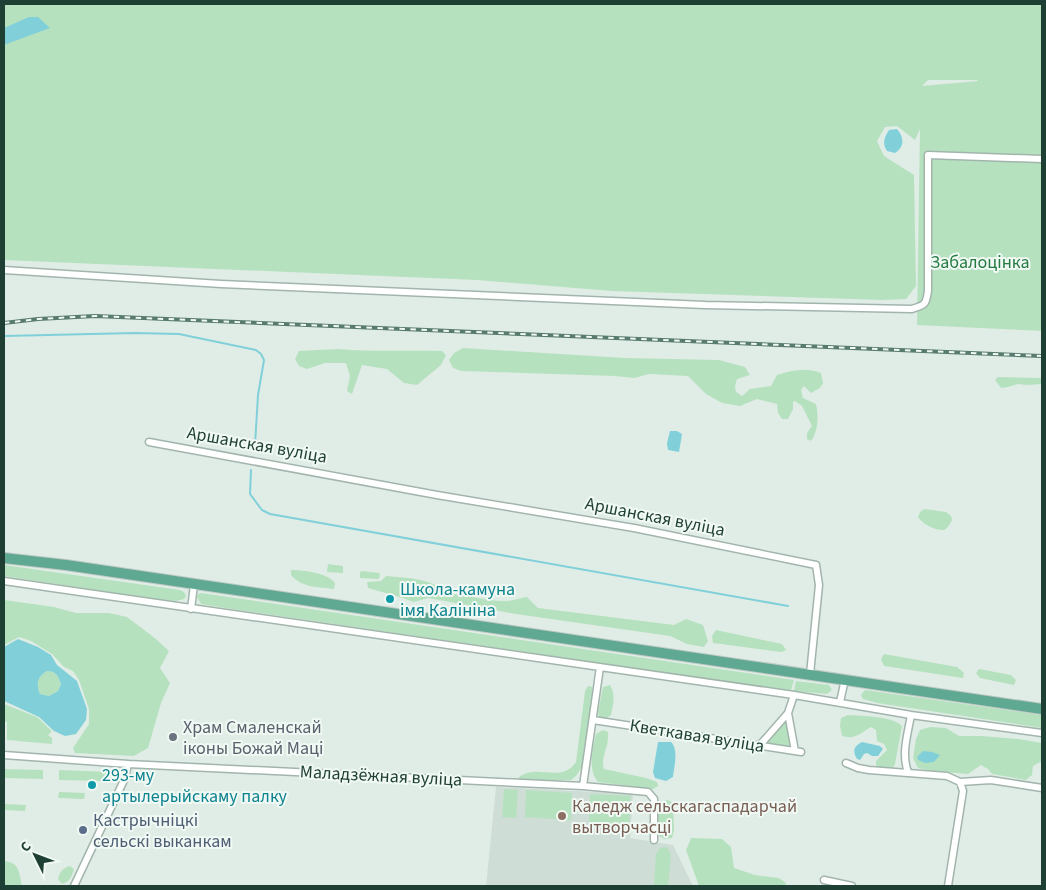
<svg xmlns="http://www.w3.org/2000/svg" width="1046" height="890" font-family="'Source Sans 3',sans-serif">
  <rect width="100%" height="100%" fill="#e0ede6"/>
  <path fill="#ceddd5" d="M 496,787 L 633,794 L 630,838 L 673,845 L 693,886 L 486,886 Z"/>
  <path fill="#b6e1bf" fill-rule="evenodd" d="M 4,4 L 1042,4 L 1042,331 L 917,325 L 920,129 L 915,140 L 897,126 L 885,127 L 877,141 L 884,156 L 914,175 L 916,286 L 906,299 L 882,300 L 612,291 L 477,280 L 4,260 ZM 928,80 L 977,80 L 978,81 L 922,86 Z
    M 463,348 L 625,358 L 719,360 L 745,367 L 750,375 L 737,379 L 735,386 L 736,392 L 742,396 L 750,389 L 771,386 L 777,375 C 792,370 806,367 821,373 L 823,383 L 820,388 L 811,393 L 804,386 L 801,390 L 803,398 L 816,404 C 819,415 818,432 811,441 L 807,439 L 807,433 L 812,426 L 802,406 L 795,401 L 793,402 L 793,409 L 788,419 L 782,419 L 778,413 L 777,404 L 757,399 L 740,406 L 722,403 L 706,394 L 688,376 L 649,374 L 634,378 L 615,376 L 461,371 L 453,368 L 449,360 L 454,353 Z
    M 338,349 C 373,352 407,350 442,351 L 446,355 L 441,365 L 417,385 L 404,383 L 387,369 L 362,365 L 352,394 L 347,391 L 350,376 L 346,363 L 325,363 L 307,369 L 299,366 L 295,359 L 299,351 Z
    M 998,377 L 1042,378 L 1042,384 L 1028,385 L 1018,384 L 1008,387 L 1001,388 L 995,380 Z
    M 924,509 L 946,512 L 951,516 L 952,520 C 950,524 948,528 944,530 C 936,531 922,524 918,517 L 920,512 Z
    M 328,564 L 343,566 L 343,573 L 327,572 Z
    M 4,565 L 180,590 L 184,592 L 186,596 L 184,599 L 176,601 L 161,600 L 4,576 Z
    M 291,570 C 303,570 328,573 335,583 L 334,589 C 319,587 302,588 291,575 Z
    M 362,571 L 379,573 L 380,574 L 379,579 L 360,578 L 360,572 Z
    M 386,576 C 407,578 433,578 448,594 C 467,594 485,601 504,601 C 509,602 520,598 527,597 L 538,608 L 674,625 L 686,619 L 703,625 L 708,641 L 704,647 L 687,644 L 670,636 L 516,614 L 428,598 L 414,602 L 403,598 L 368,588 L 367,582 L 381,581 Z
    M 201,593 L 794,680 L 791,690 L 735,683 L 225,608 L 201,604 L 197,597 L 198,594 Z
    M 4,600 L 54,607 L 76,613 L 109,613 L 127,617 L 156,639 L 169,651 L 160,668 L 170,683 L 161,703 L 148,748 L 134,756 L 75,753 L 73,748 L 89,724 L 89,709 L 79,680 L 73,671 L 64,667 L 52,654 L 31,641 L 19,637 L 4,645 Z
    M 716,630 L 782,644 L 786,650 L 781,652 L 713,643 L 712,636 Z
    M 884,654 L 957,667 L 964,673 L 963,678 L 884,666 L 881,659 Z
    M 979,669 L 1011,675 L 1016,680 L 1014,685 L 980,678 L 976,673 Z
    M 47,671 C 56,671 58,676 61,684 L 58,691 L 49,696 L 40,694 C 36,684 37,677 47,671 Z
    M 796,681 L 829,685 L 832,690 L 827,694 L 794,691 Z
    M 610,685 C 616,695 613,705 611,715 L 604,720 L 599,719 L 598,712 L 603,687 Z
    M 588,686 L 592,687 L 593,692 L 582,767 L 576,776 L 571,780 L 520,780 L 519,777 C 539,763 561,784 576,762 L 585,691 Z
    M 865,690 L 1042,715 L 1042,728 L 877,703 L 863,699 L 861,695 Z
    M 4,704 L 37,717 L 52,731 L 48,735 L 52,738 L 52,744 L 7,740 L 7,721 L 4,723 Z
    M 848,715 C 862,716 893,716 902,726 L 895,764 L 893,768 L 876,767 L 876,761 L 887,750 L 884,744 L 877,741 L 876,730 L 871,727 C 861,733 855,740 842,736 L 840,726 L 841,718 Z
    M 787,719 L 791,745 L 787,748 L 769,744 L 767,740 Z
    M 930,727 L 946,728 L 959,736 L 982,736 L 1019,739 L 1042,743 L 1042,761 L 1033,766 L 1032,775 L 1026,780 L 992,774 L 988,769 L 981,765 L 968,774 L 932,771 L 918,768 L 913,758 L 916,739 L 920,730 Z
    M 603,730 L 608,732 C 610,745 600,758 604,769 L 646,778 L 657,782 L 658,786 L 653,789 L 598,782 C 587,769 593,748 596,734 Z
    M 4,769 L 43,770 L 43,779 L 4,778 Z
    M 59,770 L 110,772 L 109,781 L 59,780 Z
    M 504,789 L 518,790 L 516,818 L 502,817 Z
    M 526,790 L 572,793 L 571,820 L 525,817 Z
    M 59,792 L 85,793 L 84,799 L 58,798 Z
    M 590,794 L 631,796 L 629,825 L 589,822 Z
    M 668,800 L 673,803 L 674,830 L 672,838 L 664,839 L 658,835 C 656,825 657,812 661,802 Z
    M 4,804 L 26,805 L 25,811 L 4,810 Z
    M 691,838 L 722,839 L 731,847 L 734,868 L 755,875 L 779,878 L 786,883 L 785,886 L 699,886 L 686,850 Z
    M 667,847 L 671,855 L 668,886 L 654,886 L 656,854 L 660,848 Z
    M 4,861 C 20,863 19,872 22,886 L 4,886 Z
    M 70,866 L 74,869 C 72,877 69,882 62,884 L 58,879 C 60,871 63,868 70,866 Z"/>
  <path fill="#81d0d9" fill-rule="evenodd" d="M 29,17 L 38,17 L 50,28 L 4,45 L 4,28 Z
    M 897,129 C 904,137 905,147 895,153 L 887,151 C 882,143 884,138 889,130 Z
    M 670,431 L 677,431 L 682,434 L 679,452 L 668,450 L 667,443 Z
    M 18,639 L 38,647 L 51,655 L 57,665 L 77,681 L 87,709 L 86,720 L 76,734 L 65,736 L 54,731 L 39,717 L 4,701 L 4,647 ZM 47,671 C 56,671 58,676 61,684 L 58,691 L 49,696 L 40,694 C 36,684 37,677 47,671 Z
    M 658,742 L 671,742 C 679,750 674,767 673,777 L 666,781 L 655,778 L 653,772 Z
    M 862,742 L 880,746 L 883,749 L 878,756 L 872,756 L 867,753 L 864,754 L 860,760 L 857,759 C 852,751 854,746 862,742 Z
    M 923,751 L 932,752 L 940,755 L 934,762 L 925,763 L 918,760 L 917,757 Z"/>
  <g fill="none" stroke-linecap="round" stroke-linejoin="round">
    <path stroke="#81d0d9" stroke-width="2" d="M 4,336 L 135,333 L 179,334 L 256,350 L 261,354 L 264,360 L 258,395 L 255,445
      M 251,470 L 250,494 L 262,510 L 270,514 L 788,606"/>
    <g stroke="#a2b5ad" stroke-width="9">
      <path id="minor" d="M 4,270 L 221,284 L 705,305 L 912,309 C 925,305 926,305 928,291 L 928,155 L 1042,159
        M 149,442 L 437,495 L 634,528 L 816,565 L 819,585 L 810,674
        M 4,581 L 794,695 L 911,715 L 1042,733
        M 191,609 L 194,585
        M 794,695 L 788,713 L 795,751
        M 840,702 L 845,679
        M 593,720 L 801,752
        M 760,745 L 788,713
        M 4,755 L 128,764 L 583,786 L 648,792 L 654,799 L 654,840
        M 846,763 L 858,768 L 869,770 L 947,776 L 960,782 L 991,780 L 1042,788
        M 908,772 C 901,754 908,733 911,715
        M 583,786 L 600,667
        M 824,880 L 852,886
        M 74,886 L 125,778 L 128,764
        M 948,886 L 963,791 L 960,782"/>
    </g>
    <g stroke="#c0c9c6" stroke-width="12">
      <path id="primary" d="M 4,558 L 66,565 L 1042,709"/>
    </g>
    <use href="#minor" stroke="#fff" stroke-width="6"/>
    <use href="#primary" stroke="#5fa891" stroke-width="10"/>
    <g stroke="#587b70" stroke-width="4">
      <path id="rail" d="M 4,323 L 38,319 L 95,316 L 1042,356"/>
    </g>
    <use href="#rail" stroke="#f1f9f4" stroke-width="2" stroke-dasharray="5.5" stroke-linecap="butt"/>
  </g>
  <g fill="#0f9aa8" stroke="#f1f9f4" stroke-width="2">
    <circle cx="390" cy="599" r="5"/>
    <circle cx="92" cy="785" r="5"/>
  </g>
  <circle fill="#6b7280" stroke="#f1f9f4" stroke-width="2" cx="173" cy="737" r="5"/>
  <circle fill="#8d6e63" stroke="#f1f9f4" stroke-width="2" cx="562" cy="816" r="5"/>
  <circle fill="#5c6f8a" stroke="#f1f9f4" stroke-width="2" cx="83" cy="830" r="5"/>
  <g text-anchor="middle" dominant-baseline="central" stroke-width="4" stroke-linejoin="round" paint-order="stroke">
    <g font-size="18" fill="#247b41" stroke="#f1f9f4">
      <text x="980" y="262">Забалоцінка</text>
    </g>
    <g font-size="18" fill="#1e3f34" stroke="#f1f9f4">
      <text transform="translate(257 445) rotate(10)">Аршанская вуліца</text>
      <text transform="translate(655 517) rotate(11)">Аршанская вуліца</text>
      <text transform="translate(697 736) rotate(9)">Кветкавая вуліца</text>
      <text transform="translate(381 776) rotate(3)">Маладзёжная вуліца</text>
    </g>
    <g font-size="18" fill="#0d838f" stroke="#f1f9f4" text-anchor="start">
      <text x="400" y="589">Школа-камуна<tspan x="400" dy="21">імя Калініна</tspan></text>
      <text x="102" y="775">293-му<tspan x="102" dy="21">артылерыйскаму палку</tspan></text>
    </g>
    <g font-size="18" fill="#5b616d" stroke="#f1f9f4" text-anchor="start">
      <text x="183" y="727">Храм Смаленскай<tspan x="183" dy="21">іконы Божай Маці</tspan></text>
    </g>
    <g font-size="18" fill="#785e54" stroke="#f1f9f4" text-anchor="start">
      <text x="572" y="806">Каледж сельскагаспадарчай<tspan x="572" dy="21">вытворчасці</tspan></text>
    </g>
    <g font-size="18" fill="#4e5e75" stroke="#f1f9f4" text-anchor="start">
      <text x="93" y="820">Кастрычніцкі<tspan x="93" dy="21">сельскі выканкам</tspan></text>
    </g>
  </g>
  <rect width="1046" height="890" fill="none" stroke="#1e3f34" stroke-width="10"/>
  <g transform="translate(35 855) rotate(312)" stroke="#f1f9f4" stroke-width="4" paint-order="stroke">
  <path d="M0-4L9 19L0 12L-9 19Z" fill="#1e3f34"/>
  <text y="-8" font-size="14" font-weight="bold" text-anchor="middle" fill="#1e3f34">С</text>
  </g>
</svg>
